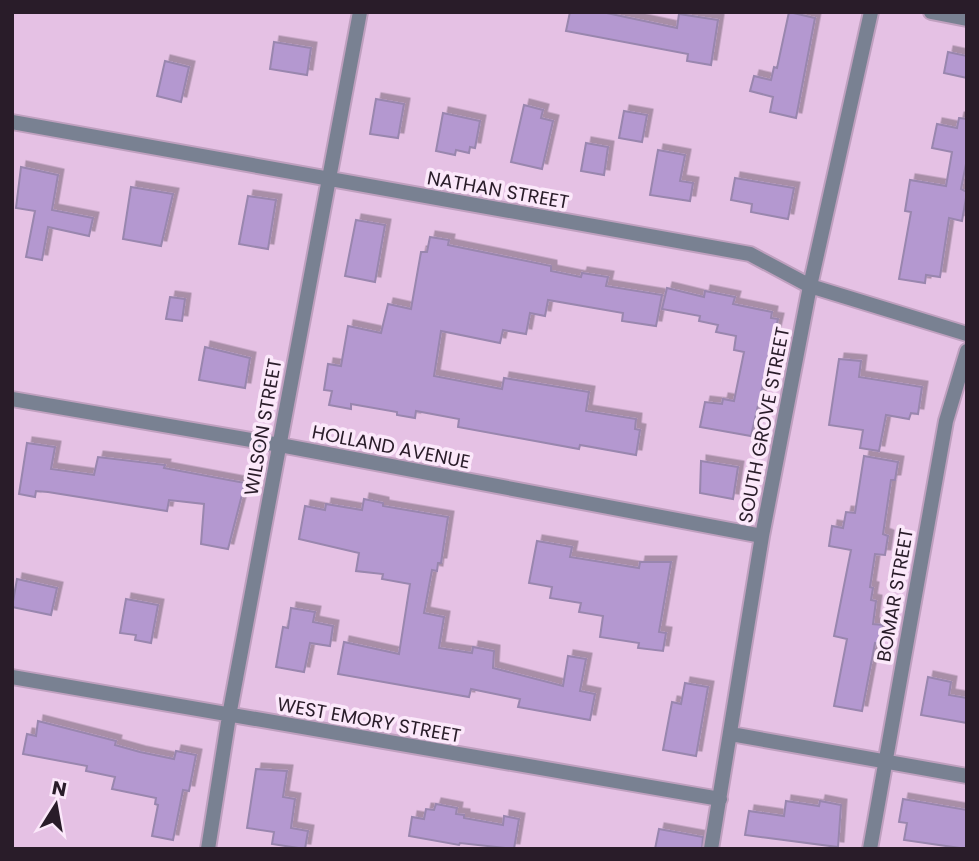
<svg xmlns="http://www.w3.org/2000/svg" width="979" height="861" font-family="Poppins,sans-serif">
  <defs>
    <filter id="shadow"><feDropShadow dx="5.5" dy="-5.5" stdDeviation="0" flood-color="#0004"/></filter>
  </defs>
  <rect width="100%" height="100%" fill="#e5c1e4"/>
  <path fill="#b498d0" stroke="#9986ae" stroke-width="2" filter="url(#shadow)" d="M 570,12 L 602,12 L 677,28 L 679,14 L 718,20 L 711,65 L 687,61 L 688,54 L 566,31 Z
    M 789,12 L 815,18 L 796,118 L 770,112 L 773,97 L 750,91 L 754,76 L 771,80 L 774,67 L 777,68 Z
    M 274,42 L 311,48 L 307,75 L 270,69 Z
    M 948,52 L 967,56 L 967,78 L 944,73 Z
    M 165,61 L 189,67 L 181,102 L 157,96 Z
    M 376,99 L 404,104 L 398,138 L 370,134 Z
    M 524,105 L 543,110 L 541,118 L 553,121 L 542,169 L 511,162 Z
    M 624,111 L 647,115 L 642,142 L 619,138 Z
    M 443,113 L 480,121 L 475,148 L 470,147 L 469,153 L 456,150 L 455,155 L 436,151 Z
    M 959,118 L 967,119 L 967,159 L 961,189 L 967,192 L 962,221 L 949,218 L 940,277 L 926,275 L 925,283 L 899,279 L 911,212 L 905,211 L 910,180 L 946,186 L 952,152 L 932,148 L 937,124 L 957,128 Z
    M 586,143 L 608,147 L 604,175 L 581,171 Z
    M 658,150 L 685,155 L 680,181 L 693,183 L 690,201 L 650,195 Z
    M 21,167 L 58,175 L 52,210 L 93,218 L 89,236 L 48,227 L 42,260 L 26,257 L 35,211 L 16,208 Z
    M 735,178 L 794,188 L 788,219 L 751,212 L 752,204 L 731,200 Z
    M 131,187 L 173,194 L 161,246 L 123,239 Z
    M 248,196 L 276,200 L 268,249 L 239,244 Z
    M 356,220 L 385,225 L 375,282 L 345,276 Z
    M 430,237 L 449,240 L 448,245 L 551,266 L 551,271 L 581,277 L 582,273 L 608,277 L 606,286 L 662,295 L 656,326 L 622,321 L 623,313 L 548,300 L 545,316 L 530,313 L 526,334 L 503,330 L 500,343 L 441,331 L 434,376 L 502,389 L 504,378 L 589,392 L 586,411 L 636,419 L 635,429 L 640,430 L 636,455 L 580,445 L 579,449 L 458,427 L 459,419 L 416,411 L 415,418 L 397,415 L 397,412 L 351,404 L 351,409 L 329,405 L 332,391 L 324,390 L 328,364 L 341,366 L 348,326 L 381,333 L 388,304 L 411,309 L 421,252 L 427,252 Z
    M 667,288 L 704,297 L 705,291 L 735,297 L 733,304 L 772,312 L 771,318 L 778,319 L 751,436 L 700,427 L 705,402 L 722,404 L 723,399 L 734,401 L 744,352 L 734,350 L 736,336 L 716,332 L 718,325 L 699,321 L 700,316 L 662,309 Z
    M 170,297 L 185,299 L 182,321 L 166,319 Z
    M 205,347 L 250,358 L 245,388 L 199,380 Z
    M 839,359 L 861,361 L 859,377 L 922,387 L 918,414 L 911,413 L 909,419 L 886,415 L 879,451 L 860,448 L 863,430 L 829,425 Z
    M 27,443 L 55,447 L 51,469 L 94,475 L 98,457 L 165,465 L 164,468 L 245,483 L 228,549 L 201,544 L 204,504 L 169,500 L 167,511 L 48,492 L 36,491 L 35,497 L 19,494 Z
    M 864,456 L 898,462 L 895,480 L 891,480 L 883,534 L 888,536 L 885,555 L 875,554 L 870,587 L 873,588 L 871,600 L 876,601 L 873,624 L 883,625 L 879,644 L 875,643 L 862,711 L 834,706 L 847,639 L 834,636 L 851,550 L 829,546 L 832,526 L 843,528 L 846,512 L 855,513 Z
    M 701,461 L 738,467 L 733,499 L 700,493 Z
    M 364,499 L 383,503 L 383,506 L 448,517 L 441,563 L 438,563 L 437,571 L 432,570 L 424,613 L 444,617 L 439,648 L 472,653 L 473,647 L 494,651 L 493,668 L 563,686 L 568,656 L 586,659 L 580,691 L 595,694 L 590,720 L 518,707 L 520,699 L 471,689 L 469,697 L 338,674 L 344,642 L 399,654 L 410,584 L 382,579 L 383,574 L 356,571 L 359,553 L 299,539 L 305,506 L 325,510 L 326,504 L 362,510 Z
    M 537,541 L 572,547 L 570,557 L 639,568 L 640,562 L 671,562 L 659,632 L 666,633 L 663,651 L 638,648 L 639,643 L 600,637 L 603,616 L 579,612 L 581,603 L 550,598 L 552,587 L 529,583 Z
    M 17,579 L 57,588 L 51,615 L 12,607 Z
    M 126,599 L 158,605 L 151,643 L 135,640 L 136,635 L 120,633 Z
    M 291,608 L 315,612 L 313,622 L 333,626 L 330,646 L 310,643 L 304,672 L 276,667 L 283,627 L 288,628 Z
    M 928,677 L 951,682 L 949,695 L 967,698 L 967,723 L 921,715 Z
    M 685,683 L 708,687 L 696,756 L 663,750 L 672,702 L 681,704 Z
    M 38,721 L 116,741 L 115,745 L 140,752 L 174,759 L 176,751 L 196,755 L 189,791 L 183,790 L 173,840 L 152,836 L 158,805 L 155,804 L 156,798 L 112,789 L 115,777 L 86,771 L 87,766 L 23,754 L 27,734 L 36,736 Z
    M 256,769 L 287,771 L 283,797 L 295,799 L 291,828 L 308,831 L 305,849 L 272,844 L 274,832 L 247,828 Z
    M 903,799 L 967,810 L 967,849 L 904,840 L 907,823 L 899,822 Z
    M 786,801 L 819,806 L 820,801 L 841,805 L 838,847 L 745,835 L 749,811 L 784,816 Z
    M 436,804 L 457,808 L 456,814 L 464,815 L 464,818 L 503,825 L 504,816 L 519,819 L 514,849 L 460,843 L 459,845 L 409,836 L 412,817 L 424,819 L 426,809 L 434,810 Z
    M 659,829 L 703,837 L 702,849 L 655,849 Z"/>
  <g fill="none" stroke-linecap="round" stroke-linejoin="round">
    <g stroke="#bfa0bf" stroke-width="18">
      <path id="street" d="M 931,12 L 967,19
        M 12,122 L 750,254 L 810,286 L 967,334
        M 12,399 L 280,445 L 762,536
        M 12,677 L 720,799
        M 731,734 L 967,776
        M 208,849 L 229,716 L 360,12
        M 711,849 L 762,536 L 810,286 L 871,12
        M 870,849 L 946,421 L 967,351"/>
    </g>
    <use href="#street" stroke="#798192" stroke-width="14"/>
  </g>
  <g text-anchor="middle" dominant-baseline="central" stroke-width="7" stroke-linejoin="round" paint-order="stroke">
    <g font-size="19" fill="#291c29" stroke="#fbe8fa">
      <text transform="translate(498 190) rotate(10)">NATHAN STREET</text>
      <text transform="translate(764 425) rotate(-79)">SOUTH GROVE STREET</text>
      <text transform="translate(263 427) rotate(-80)">WILSON STREET</text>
      <text transform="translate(391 447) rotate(11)">HOLLAND AVENUE</text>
      <text transform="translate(895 595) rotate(-80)">BOMAR STREET</text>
      <text transform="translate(369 720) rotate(10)">WEST EMORY STREET</text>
    </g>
  </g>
  <rect width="979" height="861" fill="none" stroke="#291c29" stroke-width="28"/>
  <g transform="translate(56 805) rotate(11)" stroke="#fbe8fa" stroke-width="5" paint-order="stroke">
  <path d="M0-5L12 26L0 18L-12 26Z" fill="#291c29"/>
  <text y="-10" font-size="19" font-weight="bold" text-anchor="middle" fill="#291c29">N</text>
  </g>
</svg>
